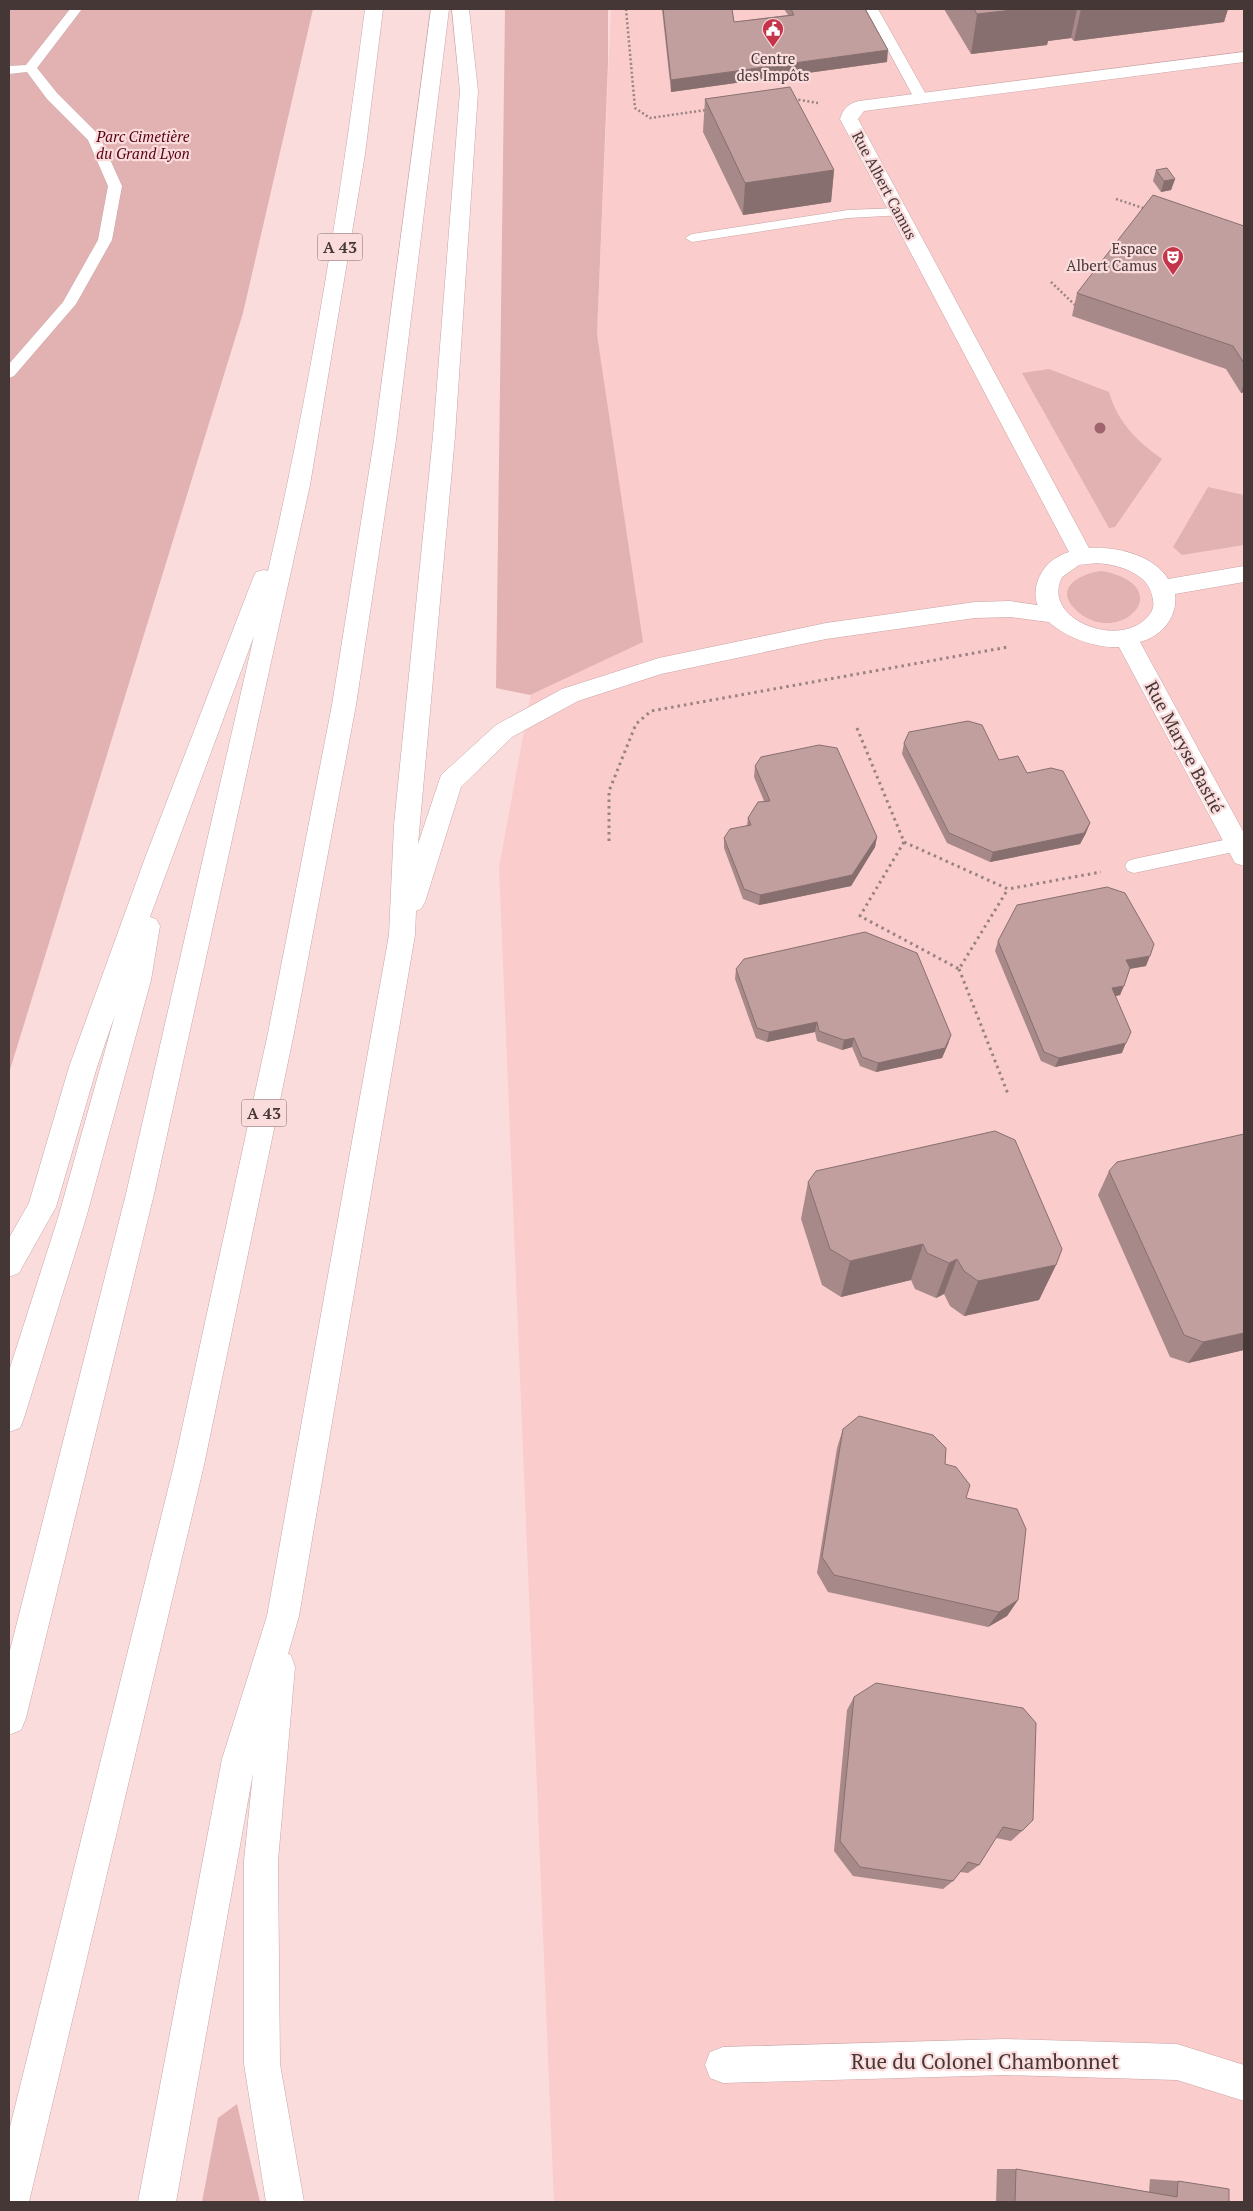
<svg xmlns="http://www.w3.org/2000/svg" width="1253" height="2211" font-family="'PT Serif',serif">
  <rect width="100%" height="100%" fill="#fbdcdc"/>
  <path fill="#facccc" d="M 611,9 L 1244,9 L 1244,2202 L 554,2202 L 499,867 L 597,335 Z"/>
  <path fill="#e2b2b2" d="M 9,9 L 313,9 L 243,313 L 9,1073 Z
    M 505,9 L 608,9 L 608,64 L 597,335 L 643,642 L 530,695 L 496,688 Z
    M 1049,369 L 1109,392 C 1118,423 1137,441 1162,459 L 1115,527 L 1109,528 L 1022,373 Z
    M 1208,487 L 1244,495 L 1244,545 L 1182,555 L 1173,547 Z
    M 1102,571 C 1183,587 1116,651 1075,609 C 1053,587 1082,573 1102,571 Z
    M 237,2104 L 260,2202 L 202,2202 L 218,2118 Z"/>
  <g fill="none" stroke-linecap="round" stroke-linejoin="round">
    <g stroke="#c9a5a6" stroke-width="1">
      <path id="service" d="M 70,9 L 82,9 L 37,68 L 57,93 L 99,135 L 122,186 L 112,240 L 76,304 L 14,376 L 9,378 L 9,364 L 63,302 L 98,240 L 108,186 L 88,140 L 47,99 L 27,72 L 9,74 L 9,66 L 26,65 Z
        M 866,9 L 878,9 L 928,98 L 926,101 L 916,101 L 914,98 Z
        M 899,208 L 906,212 L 904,215 L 848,218 L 692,242 L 685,238 L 692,234 L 848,210 Z
        M 1238,837 L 1244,839 L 1244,849 L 1238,851 L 1134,873 L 1128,871 L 1125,866 L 1128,861 L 1134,859 Z"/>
    </g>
    <g stroke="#c9a5a6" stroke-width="1">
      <path id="minor" d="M 1244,52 L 1244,62 L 864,111 L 858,119 L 1089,548 C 1115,546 1154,555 1168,579 L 1244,566 L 1244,582 L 1175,594 C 1178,617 1162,636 1140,642 L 1244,833 L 1244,866 L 1235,863 L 1119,647 C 1083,649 1014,619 1042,572 C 1048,562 1057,556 1069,552 L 840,119 C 843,109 849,103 859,101 ZM 1097,563 C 1120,565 1150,573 1153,600 C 1154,605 1153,610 1150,614 C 1132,639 1090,633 1070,615 C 1058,604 1055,591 1062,577 L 1079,565 Z
        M 1005,2039 L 1177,2044 L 1244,2065 L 1244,2101 L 1177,2080 L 1005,2075 L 723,2083 L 710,2078 L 705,2065 L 710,2052 L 723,2047 Z"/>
    </g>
    <g stroke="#c9a5a6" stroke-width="1">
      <path id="motorway" d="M 365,9 L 383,9 L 365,154 L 310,485 L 154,1194 L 26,1718 L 21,1730 L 9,1735 L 9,1654 L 126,1194 L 254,636 L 150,917 L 156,919 L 160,926 L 151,980 L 86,1218 L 24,1418 L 20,1428 L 9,1432 L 9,1371 L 58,1218 L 115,1015 L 97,1067 L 56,1207 L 19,1273 L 9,1277 L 9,1238 L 29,1203 L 69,1067 L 145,858 L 253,578 L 256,572 L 264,570 L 268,571 C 311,386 341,197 365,9 Z
        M 431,9 L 449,9 L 396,440 L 356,705 L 294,1033 L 204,1465 L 29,2202 L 9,2202 L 9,2131 L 174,1465 L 268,1033 L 332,705 L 374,440 Z
        M 452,9 L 469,9 L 478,91 L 455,436 L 418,844 L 441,775 L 496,725 L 562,689 L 659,658 L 826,623 L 975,602 L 1010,601 L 1064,609 L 1067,615 L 1064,621 L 1056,623 L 1010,617 L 975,618 L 826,639 L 661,674 L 578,701 L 512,737 L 461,787 L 425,902 L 421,909 L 416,911 L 415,935 L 299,1616 L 288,1654 L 291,1655 L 295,1667 L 278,1861 L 280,2064 L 304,2202 L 266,2202 L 244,2064 L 244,1861 L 253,1773 L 176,2202 L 138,2202 L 222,1759 L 267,1616 L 389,935 L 394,825 L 433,436 L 460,91 Z"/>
    </g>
    <path stroke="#998282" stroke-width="2.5" stroke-dasharray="2 2.5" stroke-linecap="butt" d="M 626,9 L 635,108 L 650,118 L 706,110
      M 794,99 L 818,103
      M 1116,199 L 1146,209
      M 1051,282 L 1076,306"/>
    <path stroke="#998282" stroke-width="3" stroke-dasharray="2.5 4" stroke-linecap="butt" d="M 857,728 L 904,842 L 1008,889 L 1101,872
      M 609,841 L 609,791 L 636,724 L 651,711 L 1008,647
      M 904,842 L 860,916 L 959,969 L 1008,889
      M 959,969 L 1008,1094"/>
    <use href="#service" fill="#fff" fill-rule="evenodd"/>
    <use href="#minor" fill="#fff" fill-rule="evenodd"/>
    <use href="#motorway" fill="#fff" fill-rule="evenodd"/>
  </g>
  <circle fill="#a1636e" cx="1100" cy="428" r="5.5"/>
  <path fill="#a78989" d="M 662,9 L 732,9 L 734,22 L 788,15 L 784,9 L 865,9 L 887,62 L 671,92 Z
    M 944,9 L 1228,9 L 1224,22 L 1074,41 L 1071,38 L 1048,41 L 1047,45 L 971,54 Z
    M 705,99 L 834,170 L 831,202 L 743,215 L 703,132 Z
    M 1156,170 L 1175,179 L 1171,190 L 1161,192 L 1153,181 Z
    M 1244,226 L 1244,392 L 1241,393 L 1226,369 L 1072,316 L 1077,293 Z
    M 904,743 L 999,760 L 1027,773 L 1086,833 L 1080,844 L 990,862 L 947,843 L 902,754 Z
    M 755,766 L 877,837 L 875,847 L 851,886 L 759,905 L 743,899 L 724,848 L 724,838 L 747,825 L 748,818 L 764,801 L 754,777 Z
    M 998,941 L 1146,966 L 1130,969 L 1120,995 L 1115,996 L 1122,1053 L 1055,1067 L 1041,1061 L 995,951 Z
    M 736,969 L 951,1035 L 948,1044 L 942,1058 L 876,1072 L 860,1066 L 852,1047 L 842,1050 L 817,1041 L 815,1032 L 767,1042 L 756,1038 L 735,979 Z
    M 1244,1134 L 1244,1350 L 1188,1363 L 1170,1357 L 1098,1195 L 1109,1171 Z
    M 808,1182 L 1056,1265 L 1039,1300 L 964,1316 L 950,1306 L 944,1294 L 936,1298 L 915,1289 L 911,1280 L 841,1297 L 822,1285 L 801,1219 Z
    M 843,1429 L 945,1464 L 966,1498 L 1018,1600 L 1007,1616 L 988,1627 L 828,1592 L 817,1573 L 837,1448 Z
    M 854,1697 L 1022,1831 L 1011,1841 L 996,1838 L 979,1865 L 968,1873 L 960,1872 L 953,1881 L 943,1889 L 853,1876 L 834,1851 L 847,1710 Z
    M 997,2169 L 1016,2169 L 1149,2192 L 1150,2179 L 1178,2181 L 1229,2202 L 996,2202 Z"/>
  <path fill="#886f6f" d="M 1021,9 L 1077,9 L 1071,38 L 1048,41 L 1047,45 L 971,54 L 977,14 Z
    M 1081,9 L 1228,9 L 1224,22 L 1074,41 Z
    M 888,50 L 887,62 L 671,92 L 671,80 Z
    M 834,170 L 831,202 L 743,215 L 745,183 Z
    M 1175,179 L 1171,190 L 1161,192 L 1164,181 Z
    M 1244,383 L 1244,392 L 1241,393 Z
    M 1090,823 L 1086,833 L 1080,844 L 990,862 L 993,852 Z
    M 877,837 L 875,847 L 851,886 L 759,905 L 760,895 Z
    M 1150,956 L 1146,966 L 1122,970 L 1126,960 Z
    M 1124,986 L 1120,995 L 1108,998 L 1112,988 Z
    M 817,1022 L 815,1032 L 767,1042 L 769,1032 Z
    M 951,1035 L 948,1044 L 942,1058 L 876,1072 L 878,1063 Z
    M 854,1038 L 852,1047 L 842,1050 L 844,1040 Z
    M 1126,1043 L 1122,1053 L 1055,1067 L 1059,1058 Z
    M 923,1244 L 911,1280 L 841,1297 L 850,1261 Z
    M 957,1259 L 944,1294 L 936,1298 L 949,1263 Z
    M 1056,1265 L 1039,1300 L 964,1316 L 978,1281 Z
    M 1244,1333 L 1244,1350 L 1188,1363 L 1203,1342 Z
    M 1018,1600 L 1007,1616 L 988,1627 L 999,1612 Z"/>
  <path fill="#c29f9f" stroke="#886f6f" d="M 663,9 L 732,9 L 734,22 L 794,15 L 791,9 L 865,9 L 888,50 L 671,80 Z
    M 974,9 L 1021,9 L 977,14 Z
    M 790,87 L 834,170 L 745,183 L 705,99 Z
    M 1167,168 L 1175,179 L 1164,181 L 1156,170 Z
    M 1153,195 L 1244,226 L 1244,363 L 1233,346 L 1077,293 Z
    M 968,721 L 982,725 L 999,760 L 1018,756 L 1027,773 L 1051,768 L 1063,771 L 1090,823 L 1084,833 L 993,852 L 949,833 L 904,743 L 909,732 Z
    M 819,745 L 837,748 L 877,837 L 852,875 L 760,895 L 744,889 L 724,838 L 730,829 L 751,825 L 748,818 L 758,802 L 770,801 L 755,766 L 761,757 Z
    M 1107,887 L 1125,893 L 1154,944 L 1150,956 L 1126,960 L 1130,968 L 1124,986 L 1112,988 L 1131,1032 L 1126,1043 L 1059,1058 L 1044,1052 L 998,941 L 1017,905 Z
    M 865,932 L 917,953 L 951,1035 L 945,1048 L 878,1063 L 862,1057 L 854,1038 L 844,1040 L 819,1031 L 817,1022 L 769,1032 L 757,1028 L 736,969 L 744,959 Z
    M 995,1131 L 1015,1140 L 1062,1249 L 1056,1265 L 978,1281 L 964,1271 L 957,1259 L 949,1263 L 927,1253 L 923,1244 L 850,1261 L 830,1249 L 808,1182 L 816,1171 Z
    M 1244,1134 L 1244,1333 L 1203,1342 L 1184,1335 L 1109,1171 L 1117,1162 Z
    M 859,1416 L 933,1435 L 946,1448 L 945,1464 L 956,1467 L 970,1485 L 966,1498 L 1017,1509 L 1026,1529 L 1018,1600 L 999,1612 L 834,1575 L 822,1557 L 843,1429 Z
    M 876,1683 L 1023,1708 L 1036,1723 L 1033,1820 L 1022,1831 L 1003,1827 L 979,1865 L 968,1862 L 953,1881 L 860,1867 L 840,1841 L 854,1697 Z
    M 1016,2169 L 1177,2197 L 1178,2181 L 1229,2189 L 1229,2202 L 1015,2202 Z"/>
  <defs>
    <g id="civic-pin" transform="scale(1.125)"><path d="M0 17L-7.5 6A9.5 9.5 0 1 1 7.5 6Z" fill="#c5354a" stroke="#fbdcdc"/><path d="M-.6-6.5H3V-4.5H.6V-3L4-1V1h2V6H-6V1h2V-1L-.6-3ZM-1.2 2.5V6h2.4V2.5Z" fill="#fff"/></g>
    <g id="theatre-pin" transform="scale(1.125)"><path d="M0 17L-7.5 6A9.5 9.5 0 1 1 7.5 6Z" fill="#c5354a" stroke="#fbdcdc"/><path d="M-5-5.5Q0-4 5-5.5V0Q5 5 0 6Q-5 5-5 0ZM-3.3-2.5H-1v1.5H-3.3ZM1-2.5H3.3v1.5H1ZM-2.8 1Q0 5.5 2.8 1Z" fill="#fff"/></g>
  </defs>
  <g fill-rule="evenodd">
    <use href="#civic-pin" x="773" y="29"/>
    <use href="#theatre-pin" x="1173" y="257"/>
  </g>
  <g text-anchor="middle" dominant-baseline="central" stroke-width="4.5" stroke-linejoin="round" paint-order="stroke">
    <g font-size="15" fill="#463737" stroke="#fbdcdc">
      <text x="773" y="58">Centre<tspan x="773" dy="17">des Impôts</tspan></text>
      <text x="1157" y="248" text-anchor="end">Espace<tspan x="1157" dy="17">Albert Camus</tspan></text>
    </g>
    <g font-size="15" font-style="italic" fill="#580014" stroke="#fbdcdc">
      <text x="143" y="136">Parc Cimetière<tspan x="143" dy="17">du Grand Lyon</tspan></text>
    </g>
    <g font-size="15" fill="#463737" stroke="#fbdcdc">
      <text transform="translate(885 185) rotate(62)">Rue Albert Camus</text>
    </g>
    <g fill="#fbdcdc" stroke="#7c6868" stroke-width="1">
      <rect x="317.5" y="233.5" width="45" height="27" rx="4"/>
      <rect x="241.5" y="1099.5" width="45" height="27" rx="4"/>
    </g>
    <g font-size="16" font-weight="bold" fill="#463737">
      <text x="340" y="247">A 43</text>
      <text x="264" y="1113">A 43</text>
    </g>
    <g font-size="18" fill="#463737" stroke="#fbdcdc">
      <text transform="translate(1185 747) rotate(62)">Rue Maryse Bastié</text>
    </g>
    <g font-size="21" fill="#463737" stroke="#fbdcdc">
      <text x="985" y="2061">Rue du Colonel Chambonnet</text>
    </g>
  </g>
  <rect width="1253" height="2211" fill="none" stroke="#463737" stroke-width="20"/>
</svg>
